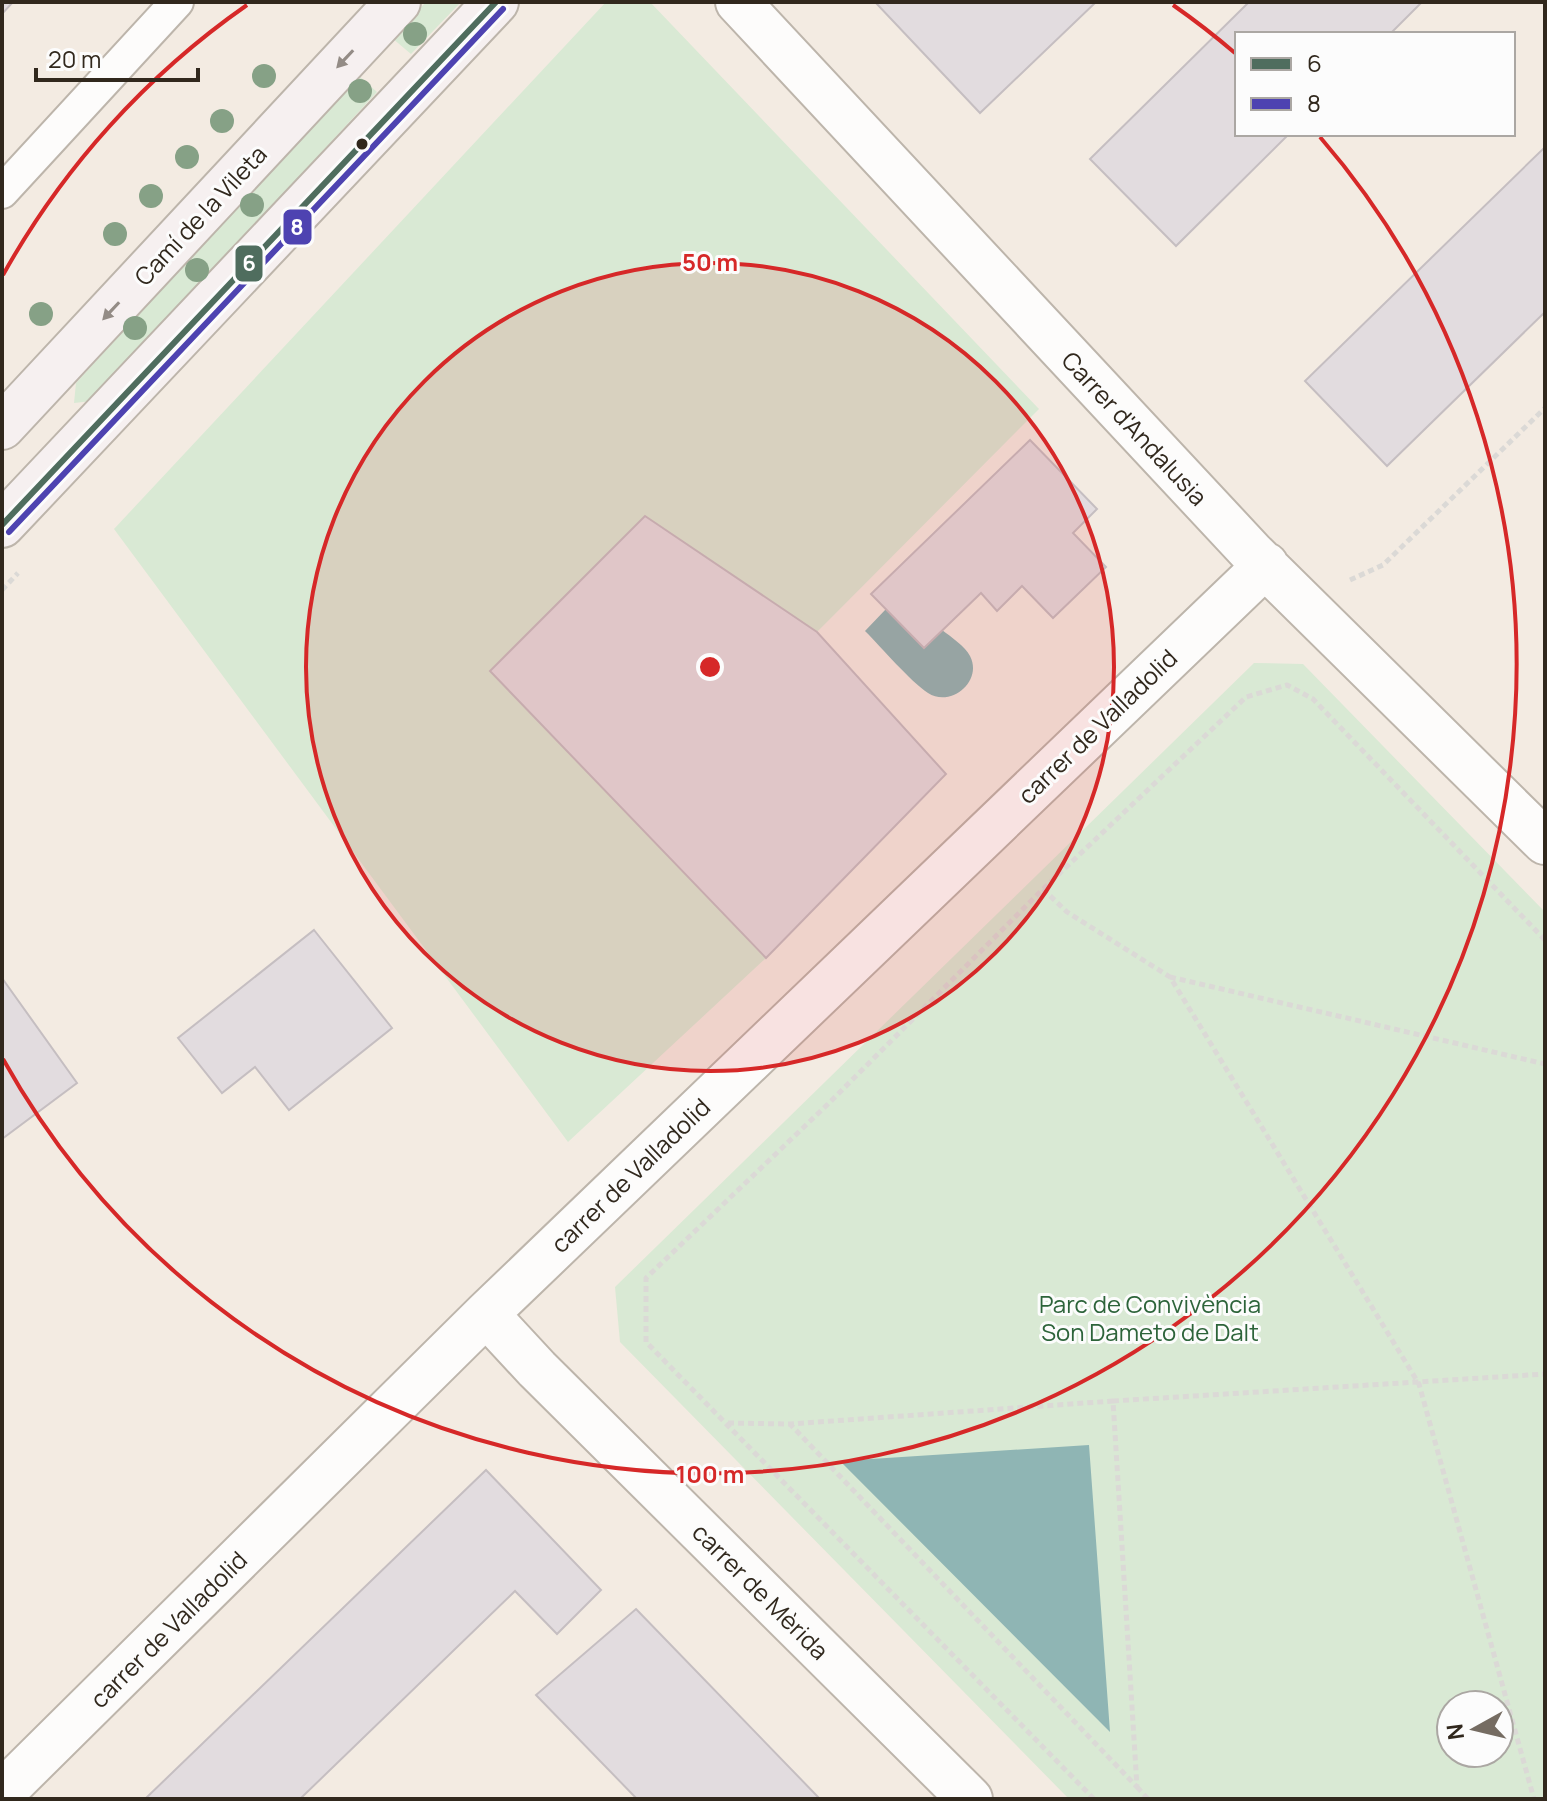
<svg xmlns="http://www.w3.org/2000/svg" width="1547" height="1801" font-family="Manrope,sans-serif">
  <rect width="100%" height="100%" fill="#f3ebe2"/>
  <path fill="#d9e9d4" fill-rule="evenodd" d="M 426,2 L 461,2 L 411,54 L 392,38 Z
    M 606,2 L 650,2 L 1039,409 L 817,632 L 645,517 L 490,670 L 766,958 L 568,1142 L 114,529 Z
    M 358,75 L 377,92 L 92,401 L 74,403 L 76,383 Z
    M 1254,663 L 1303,664 L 1545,912 L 1545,1799 L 1069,1799 L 620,1342 L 615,1287 ZM 1451,1705 L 1499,1705 L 1499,1753 L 1451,1753 Z"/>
  <path fill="#8fb5b4" d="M 886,609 L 924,648 L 942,630 C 951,637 965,646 970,656 C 983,681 951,708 928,693 C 910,681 882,648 865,631 Z
    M 1089,1445 L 1110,1732 L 840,1461 Z"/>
  <path fill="#e2dcdf" stroke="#c5bec1" stroke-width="2" d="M 2,2 L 13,2 L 2,14 Z
    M 875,2 L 1096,2 L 980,113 Z
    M 1249,2 L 1422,2 L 1390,34 L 1237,34 L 1237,134 L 1289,134 L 1176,246 L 1090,159 Z
    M 1545,147 L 1545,312 L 1387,466 L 1305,381 Z
    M 1030,440 L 1097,509 L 1073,533 L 1106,567 L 1053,618 L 1022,586 L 997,611 L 981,593 L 924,648 L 871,594 Z
    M 645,516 L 817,632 L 946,774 L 766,958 L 490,671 Z
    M 314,930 L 392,1028 L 289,1110 L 255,1067 L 222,1093 L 178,1038 Z
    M 2,978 L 77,1083 L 2,1139 Z
    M 486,1470 L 601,1590 L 557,1634 L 515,1591 L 300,1799 L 145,1799 Z
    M 636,1609 L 820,1799 L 637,1799 L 536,1695 Z"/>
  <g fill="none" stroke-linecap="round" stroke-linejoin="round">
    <g stroke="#bdb5ab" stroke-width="36">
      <path id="lane" d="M 2,192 L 177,2"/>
    </g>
    <g stroke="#bdb5ab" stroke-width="48">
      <path id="street" d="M 738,2 L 1253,554 L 1545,842
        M 486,1314 L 537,1369 L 970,1799
        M 2,1793 L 486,1314 L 1266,565"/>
    </g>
    <g stroke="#bdb5ab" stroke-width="48">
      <path id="secondary" d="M 2,427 L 398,2
        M 2,525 L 496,2"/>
    </g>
    <path stroke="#dbd9d6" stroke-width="5" stroke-dasharray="6 4" stroke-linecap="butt" d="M 1350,580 L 1383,565 L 1545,408
      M 2,590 L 18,573
      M 1043,889 L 1067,912 L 1170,977 L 1419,1384 L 1534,1799
      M 1170,977 L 1545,1064
      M 1113,1401 L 1545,1374
      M 728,1423 L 790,1424 L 1113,1401 L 1137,1787 L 790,1424
      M 1137,1787 L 1148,1799
      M 1094,1799 L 646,1342 L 646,1278 L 828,1104 L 1043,889 L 1246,697 L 1287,685 L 1313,699 L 1545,940"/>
    <use href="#lane" stroke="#fdfcfb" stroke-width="32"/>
    <use href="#street" stroke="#fdfcfb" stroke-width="44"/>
    <use href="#secondary" stroke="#f6f0f0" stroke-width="44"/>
    <g stroke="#fcfcfc" stroke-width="12">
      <path id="bus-1" d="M 2,525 L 496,2"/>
    </g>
    <g stroke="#fcfcfc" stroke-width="12">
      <path id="bus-2" d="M 9,532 L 503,9"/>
    </g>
    <use href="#bus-1" stroke="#4f6d5e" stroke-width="6"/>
    <use href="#bus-2" stroke="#4e43b1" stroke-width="6"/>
  </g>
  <g fill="#86a186">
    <circle cx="415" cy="34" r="12"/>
    <circle cx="264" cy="76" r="12"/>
    <circle cx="360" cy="91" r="12"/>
    <circle cx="222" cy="121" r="12"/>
    <circle cx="187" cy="157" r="12"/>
    <circle cx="151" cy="196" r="12"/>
    <circle cx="252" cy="205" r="12"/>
    <circle cx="115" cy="234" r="12"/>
    <circle cx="197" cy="270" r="12"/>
    <circle cx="41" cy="314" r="12"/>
    <circle cx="135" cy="328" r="12"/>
  </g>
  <defs><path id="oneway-solid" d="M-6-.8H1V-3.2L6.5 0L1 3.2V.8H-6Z" transform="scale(2)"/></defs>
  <g fill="#948c86">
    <use href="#oneway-solid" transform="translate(345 59) rotate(133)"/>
    <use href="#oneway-solid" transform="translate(111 311) rotate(133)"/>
  </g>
  <circle cx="710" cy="667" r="404" fill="#d62828" fill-opacity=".12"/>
  <g fill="none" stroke="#d62828" stroke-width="4">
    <circle cx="710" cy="667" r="404"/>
    <path d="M3 275A808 808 0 0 1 247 5M1173 5A808 808 0 0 1 1235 53M1320 137A808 808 0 1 1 3 1059"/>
  </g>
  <circle fill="#31281d" stroke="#fcfcfc" stroke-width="3" cx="362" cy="144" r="7"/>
  <g text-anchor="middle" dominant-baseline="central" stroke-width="6" stroke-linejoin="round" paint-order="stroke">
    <g font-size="24" fill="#31281d" stroke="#fcfcfc">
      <text transform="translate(200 215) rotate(-47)">Camí de la Vileta</text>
      <text transform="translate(1135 428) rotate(47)">Carrer d'Andalusia</text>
      <text transform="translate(1097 726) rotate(-44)">carrer de Valladolid</text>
      <text transform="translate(630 1175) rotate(-44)">carrer de Valladolid</text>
      <text transform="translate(761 1591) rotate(45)">carrer de Mèrida</text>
      <text transform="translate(168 1629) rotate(-45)">carrer de Valladolid</text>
    </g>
    <g font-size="24" fill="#2d643a" stroke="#fcfcfc">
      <text x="1150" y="1303">Parc de Convivència<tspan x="1150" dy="28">Son Dameto de Dalt</tspan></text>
    </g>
  </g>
  <circle cx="710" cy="667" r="12" fill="#d62828" stroke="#fcfcfc" stroke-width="4"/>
  <g font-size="24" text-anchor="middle" font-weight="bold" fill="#d62828" stroke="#fcfcfc" stroke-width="6" stroke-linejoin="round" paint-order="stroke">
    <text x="710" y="271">50 m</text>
    <text x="710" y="1483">100 m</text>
  </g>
  <g stroke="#fcfcfc" stroke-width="3">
    <rect x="282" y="208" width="31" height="38" rx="8" fill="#4e43b1"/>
    <rect x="234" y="244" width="30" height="39" rx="8" fill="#4f6d5e"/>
  </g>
  <g font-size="22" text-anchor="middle" font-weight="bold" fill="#fff">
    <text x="297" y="235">8</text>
    <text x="249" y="271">6</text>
  </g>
  <rect width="1547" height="1801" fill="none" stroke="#31281d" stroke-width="8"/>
  <rect x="1235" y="32" width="280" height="104" fill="#fcfcfc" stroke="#aba7a3" stroke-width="2"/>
  <rect x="1251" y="58" width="40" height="12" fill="#4f6d5e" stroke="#aba7a3" stroke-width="2"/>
  <text x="1307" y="72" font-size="24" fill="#31281d">6</text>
  <rect x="1251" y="98" width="40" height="12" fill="#4e43b1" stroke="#aba7a3" stroke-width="2"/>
  <text x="1307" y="112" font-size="24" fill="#31281d">8</text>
  <g transform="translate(1475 1729) rotate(262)"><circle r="38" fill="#fcfcfc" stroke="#aba7a3" stroke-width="2"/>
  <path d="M0-6L14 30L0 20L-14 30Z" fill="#756c62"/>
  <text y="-12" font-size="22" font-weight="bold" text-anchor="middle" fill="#31281d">N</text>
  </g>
  <path d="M36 68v12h162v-12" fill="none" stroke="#31281d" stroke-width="4"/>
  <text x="48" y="68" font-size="24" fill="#31281d" stroke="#fcfcfc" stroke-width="6" paint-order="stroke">20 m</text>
</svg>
